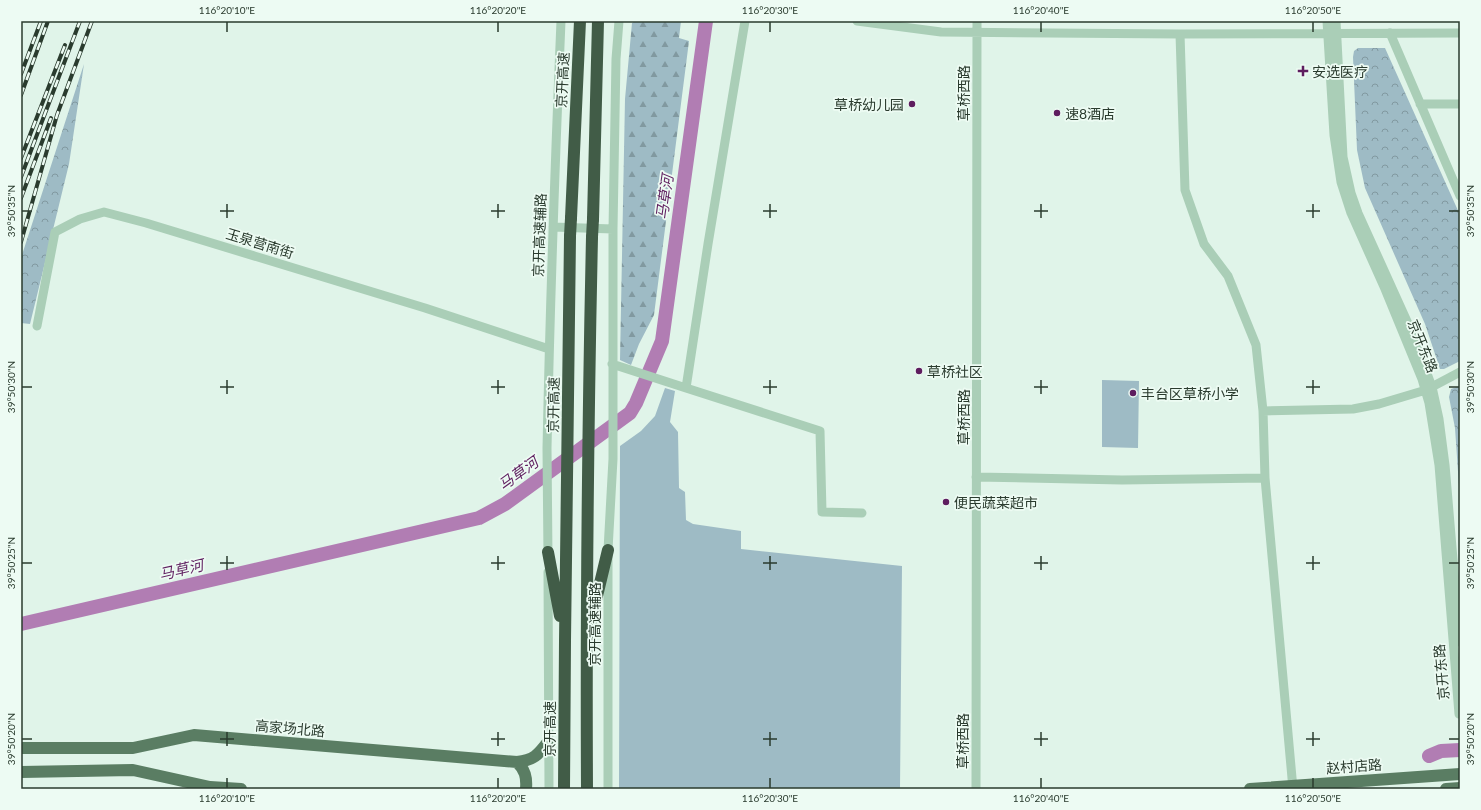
<svg xmlns="http://www.w3.org/2000/svg" width="1481" height="810" font-family="Lato,'Noto Sans SC',sans-serif">
  <defs>
    <pattern id="forest-firs" width="22" height="20" patternUnits="userSpaceOnUse"><rect width="22" height="20" fill="#9ebbc5"/><path d="M5 1l3.5 6h-7zM16 11l3.5 6h-7z" fill="#8199a0"/></pattern>
    <pattern id="park-crowns" width="20" height="18" patternUnits="userSpaceOnUse"><rect width="20" height="18" fill="#9ebbc5"/><path d="M2 6a3 3 0 1 1 6 0M12 15a3 3 0 1 1 6 0" fill="none" stroke="#8199a0"/></pattern>
  </defs>
  <rect width="100%" height="100%" fill="#e0f4e9"/>
  <path fill="#9ebbc5" d="M 1102,380 L 1139,381 L 1138,448 L 1102,447 Z
    M 665,388 L 675,391 L 670,422 L 678,432 L 679,488 L 685,492 L 686,520 L 693,524 L 741,531 L 741,549 L 902,566 L 900,789 L 619,789 L 620,446 L 641,431 L 655,416 Z"/>
  <path fill="url(#forest-firs)" d="M 635,21 L 681,21 L 679,38 L 689,41 L 654,315 L 639,344 L 631,365 L 620,360 L 625,99 L 632,23 Z"/>
  <path fill="url(#park-crowns)" d="M 1358,48 L 1385,48 L 1460,215 L 1460,361 L 1444,369 L 1440,369 L 1425,324 L 1365,188 L 1357,150 L 1353,57 L 1354,51 Z
    M 84,64 L 69,164 L 30,324 L 21,323 L 21,258 Z
    M 1460,386 L 1460,501 L 1455,428 L 1449,397 L 1451,389 Z"/>
  <g fill="none" stroke-linecap="round" stroke-linejoin="round">
    <path stroke="#b17db3" stroke-width="14" d="M 21,624 L 479,518 L 505,504 L 630,413 L 636,403 L 662,341 L 706,21
      M 1429,756 L 1441,751 L 1460,750"/>
    <path stroke="#aaceb7" stroke-width="9" d="M 857,21 L 941,32 L 1180,34 L 1460,33
      M 1327,21 L 1334,135 L 1341,182 L 1351,213 L 1385,289 L 1422,379 L 1429,403 L 1439,465 L 1459,714 L 1460,714
      M 1336,21 L 1343,157 L 1351,193 L 1358,213 L 1411,330 L 1432,387 L 1439,419 L 1445,465 L 1460,642
      M 1390,33 L 1460,196
      M 1180,34 L 1185,190 L 1204,244 L 1228,276 L 1256,345 L 1263,411 L 1353,409 L 1379,404 L 1426,390 L 1460,372
      M 1420,104 L 1460,104
      M 553,227 L 613,229
      M 37,326 L 55,232 L 80,219 L 104,212 L 146,223 L 425,308 L 549,349
      M 612,364 L 686,388 L 708,244 L 745,21
      M 686,388 L 820,431 L 822,512 L 862,513
      M 1263,411 L 1265,478 L 1293,789
      M 976,477 L 1122,480 L 1265,478
      M 548,557 C 548,521 547,485 547,448 C 550,306 555,163 561,21
      M 548,572 L 549,789
      M 608,789 L 608,550 L 613,459 L 613,229 L 616,59 L 619,21
      M 976,789 L 977,21"/>
    <path stroke="#5a7d63" stroke-width="12" d="M 21,748 L 133,748 L 194,735 L 517,762 C 534,760 538,755 548,742
      M 517,762 C 525,770 527,777 526,789
      M 21,772 L 133,770 L 210,787 L 241,789
      M 1250,789 L 1460,774
      M 1446,789 L 1460,788"/>
    <path stroke="#415c47" stroke-width="12" d="M 571,218 L 580,21
      M 593,219 L 598,21
      M 548,552 L 560,616
      M 591,621 L 608,550
      M 564,789 L 565,641 L 570,236
      M 587,789 C 586,605 588,421 592,237"/>
    <g stroke="#2a3b2e" stroke-width="4">
      <path id="rail" d="M 21,74 L 41,21
        M 21,95 L 48,21
        M 21,158 L 65,45
        M 21,177 L 80,21
        M 21,198 L 51,118
        M 21,242 L 57,115 L 92,21"/>
    </g>
    <use href="#rail" stroke="#edfbf3" stroke-width="2.5" stroke-dasharray="8" stroke-linecap="butt"/>
    <path stroke="#415c47" stroke-width="12" d="M 570,236 L 571,218
      M 592,237 L 593,219"/>
  </g>
  <path fill="none" stroke="#2a3b2e" stroke-width="1.5" d="M 227,22 L 227,32M 498,22 L 498,32M 770,22 L 770,32M 1041,22 L 1041,32M 1313,22 L 1313,32M 227,204 L 227,218M 498,204 L 498,218M 770,204 L 770,218M 1041,204 L 1041,218M 1313,204 L 1313,218M 22,211 L 32,211M 220,211 L 234,211M 491,211 L 505,211M 763,211 L 777,211M 1034,211 L 1048,211M 1306,211 L 1320,211M 1449,211 L 1459,211M 227,380 L 227,394M 498,380 L 498,394M 770,380 L 770,394M 1041,380 L 1041,394M 1313,380 L 1313,394M 22,387 L 32,387M 220,387 L 234,387M 491,387 L 505,387M 763,387 L 777,387M 1034,387 L 1048,387M 1306,387 L 1320,387M 1449,387 L 1459,387M 227,556 L 227,570M 498,556 L 498,570M 770,556 L 770,570M 1041,556 L 1041,570M 1313,556 L 1313,570M 22,563 L 32,563M 220,563 L 234,563M 491,563 L 505,563M 763,563 L 777,563M 1034,563 L 1048,563M 1306,563 L 1320,563M 1449,563 L 1459,563M 227,732 L 227,746M 498,732 L 498,746M 770,732 L 770,746M 1041,732 L 1041,746M 1313,732 L 1313,746M 22,739 L 32,739M 220,739 L 234,739M 491,739 L 505,739M 763,739 L 777,739M 1034,739 L 1048,739M 1306,739 L 1320,739M 1449,739 L 1459,739M 227,778 L 227,788M 498,778 L 498,788M 770,778 L 770,788M 1041,778 L 1041,788M 1313,778 L 1313,788"/>
  <g fill="#5e1d5f" stroke="#edfbf3" stroke-width="1.5">
    <path d="M1301 65h4v4h4v4h-4v4h-4v-4h-4v-4h4z"/>
    <circle cx="912" cy="104" r="4"/>
    <circle cx="1057" cy="113" r="4"/>
    <circle cx="919" cy="371" r="4"/>
    <circle cx="1133" cy="393" r="4"/>
    <circle cx="946" cy="502" r="4"/>
  </g>
  <g text-anchor="middle" dominant-baseline="central" stroke-width="3.5" stroke-linejoin="round" paint-order="stroke">
    <g font-size="14" fill="#2a3b2e" stroke="#edfbf3" text-anchor="start">
      <text x="1312" y="71">安选医疗</text>
      <text x="904" y="104" text-anchor="end">草桥幼儿园</text>
      <text x="1065" y="113">速8酒店</text>
      <text x="927" y="371">草桥社区</text>
      <text x="1141" y="393">丰台区草桥小学</text>
      <text x="954" y="502">便民蔬菜超市</text>
    </g>
    <g font-size="14" fill="#2a3b2e" stroke="#edfbf3">
      <text transform="translate(562 80) rotate(-87)">京开高速</text>
      <text transform="translate(963 93) rotate(-90)">草桥西路</text>
      <text transform="translate(539 235) rotate(-88)">京开高速辅路</text>
      <text transform="translate(260 243) rotate(17)">玉泉营南街</text>
      <text transform="translate(1423 346) rotate(68)">京开东路</text>
      <text transform="translate(553 405) rotate(-89)">京开高速</text>
      <text transform="translate(963 417) rotate(-90)">草桥西路</text>
      <text transform="translate(594 624) rotate(-90)">京开高速辅路</text>
      <text transform="translate(1441 672) rotate(-95)">京开东路</text>
      <text transform="translate(290 728) rotate(5)">高家场北路</text>
      <text transform="translate(549 729) rotate(-90)">京开高速</text>
      <text transform="translate(962 741) rotate(-90)">草桥西路</text>
      <text transform="translate(1354 766) rotate(-4)">赵村店路</text>
    </g>
    <g font-size="15" font-style="italic" fill="#5e1d5f" stroke="#edfbf3">
      <text transform="translate(664 197) rotate(-82)">马草河</text>
      <text transform="translate(518 473) rotate(-36)">马草河</text>
      <text transform="translate(181 569) rotate(-13)">马草河</text>
    </g>
  </g>
  <rect width="1481" height="810" fill="none" stroke="#edfbf3" stroke-width="44"/>
  <rect x="22" y="22" width="1437" height="766" fill="none" stroke="#2a3b2e" stroke-width="1.5"/>
  <g font-size="10" text-anchor="middle" fill="#2a3b2e">
    <text x="227" y="14">116°20'10"E</text>
    <text x="498" y="14">116°20'20"E</text>
    <text x="770" y="14">116°20'30"E</text>
    <text x="1041" y="14">116°20'40"E</text>
    <text x="1313" y="14">116°20'50"E</text>
    <text transform="translate(11 211) rotate(-90)" y="4">39°50'35"N</text>
    <text transform="translate(1470 211) rotate(-90)" y="4">39°50'35"N</text>
    <text transform="translate(11 387) rotate(-90)" y="4">39°50'30"N</text>
    <text transform="translate(1470 387) rotate(-90)" y="4">39°50'30"N</text>
    <text transform="translate(11 563) rotate(-90)" y="4">39°50'25"N</text>
    <text transform="translate(1470 563) rotate(-90)" y="4">39°50'25"N</text>
    <text transform="translate(11 739) rotate(-90)" y="4">39°50'20"N</text>
    <text transform="translate(1470 739) rotate(-90)" y="4">39°50'20"N</text>
    <text x="227" y="802">116°20'10"E</text>
    <text x="498" y="802">116°20'20"E</text>
    <text x="770" y="802">116°20'30"E</text>
    <text x="1041" y="802">116°20'40"E</text>
    <text x="1313" y="802">116°20'50"E</text>
  </g>
</svg>
